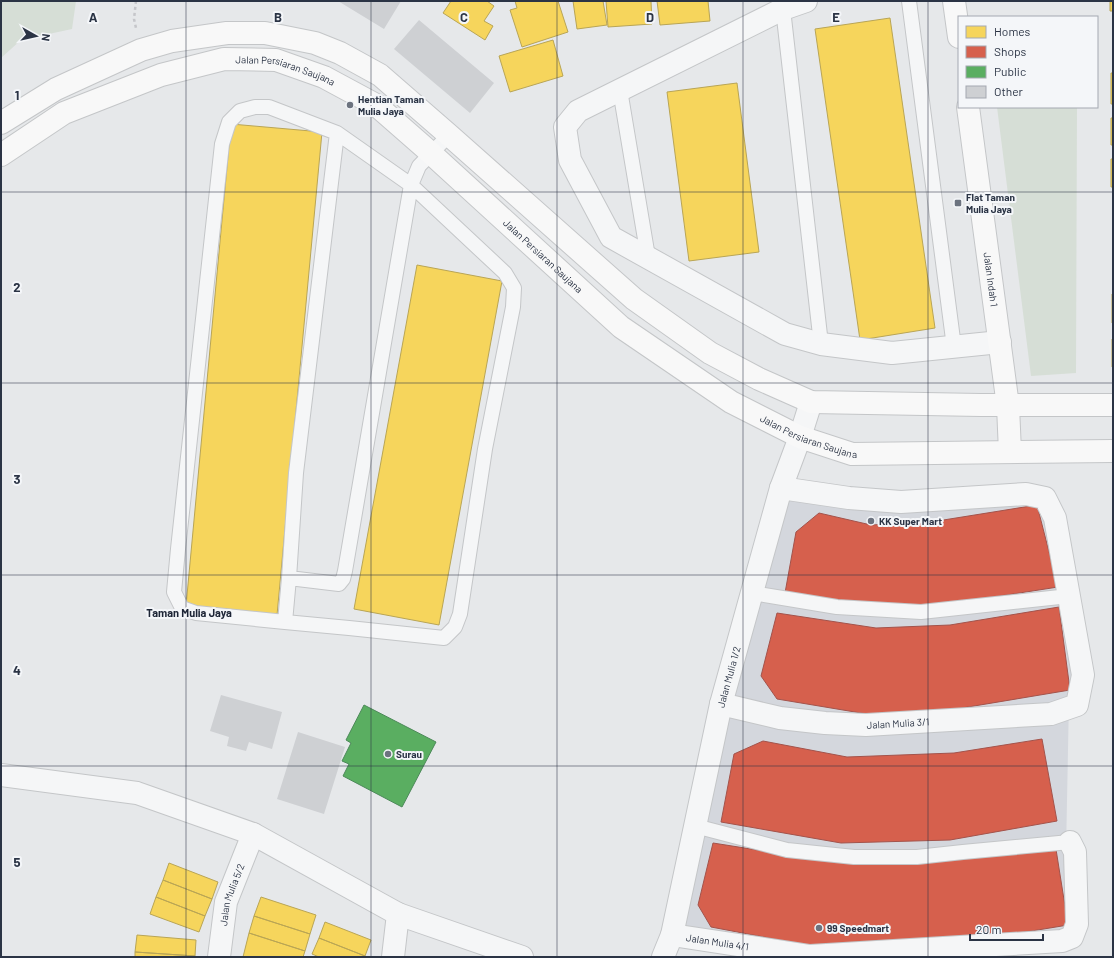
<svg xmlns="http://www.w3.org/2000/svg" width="1114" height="958" font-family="Barlow,sans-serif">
  <rect width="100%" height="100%" fill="#e6e8ea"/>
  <path fill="#d4d7dd" d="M 789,498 L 1024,502 L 1042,505 L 1075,676 L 1069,699 L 1066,852 L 1067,929 L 960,944 L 827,951 L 683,928 L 727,713 Z"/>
  <path fill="#d6ded6" d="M 1,1 L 76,1 L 72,29 L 21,40 L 1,58 Z
    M 997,107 L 1077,107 L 1076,373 L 1031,376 Z"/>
  <path fill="#f6d55c" stroke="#b9a555" d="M 451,1 L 487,1 L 494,6 L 484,21 L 493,26 L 485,40 L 443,13 Z
    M 515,1 L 558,1 L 568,32 L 522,47 L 510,10 L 517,8 Z
    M 573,1 L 603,1 L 607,25 L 577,29 Z
    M 606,1 L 651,1 L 652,24 L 608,27 Z
    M 657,1 L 708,1 L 710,21 L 660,25 Z
    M 1110,1 L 1113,1 L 1113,11 L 1110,11 Z
    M 890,18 L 935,328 L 860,340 L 815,29 Z
    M 553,40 L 563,76 L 510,92 L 499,56 Z
    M 1111,73 L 1113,73 L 1113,104 L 1111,104 Z
    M 737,83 L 759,252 L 689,261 L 667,92 Z
    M 1111,118 L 1113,118 L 1113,145 L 1111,145 Z
    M 231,124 L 322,132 L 277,615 L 186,606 Z
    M 1111,159 L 1113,159 L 1113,187 L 1111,187 Z
    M 417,265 L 502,281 L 439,625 L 354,609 Z
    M 1112,294 L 1113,294 L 1113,323 L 1112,323 Z
    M 1112,339 L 1113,339 L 1113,367 L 1112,367 Z
    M 169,863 L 218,882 L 212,899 L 163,880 Z
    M 163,880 L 212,899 L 205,916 L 156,897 Z
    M 156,897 L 205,916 L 199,932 L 150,914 Z
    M 261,897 L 316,915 L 310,934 L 254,916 Z
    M 254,916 L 310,934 L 305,951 L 249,933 Z
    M 325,922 L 371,940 L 365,956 L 319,938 Z
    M 249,933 L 305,951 L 303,957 L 243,957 Z
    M 137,935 L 196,940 L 195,956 L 135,952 Z
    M 319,938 L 365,956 L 365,957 L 319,957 L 312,954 Z
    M 135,952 L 195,956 L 195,957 L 135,957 Z"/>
  <path fill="#d6604d" stroke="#a3534b" d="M 1037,505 L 1058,587 L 936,606 L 869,608 L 785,593 L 796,532 L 819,513 L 871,525 L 931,522 Z
    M 1059,607 L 1070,690 L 944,711 L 867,714 L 777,699 L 761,676 L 777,613 L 876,628 L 950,625 Z
    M 1042,739 L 1057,821 L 950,840 L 841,843 L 721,822 L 734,754 L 763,741 L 847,757 L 954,753 Z
    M 713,843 L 833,862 L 956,860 L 1055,843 L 1068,925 L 965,942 L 827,949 L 711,927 L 698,905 Z"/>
  <path fill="#5aae61" stroke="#4c8959" d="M 364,705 L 436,742 L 402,807 L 343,776 L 349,764 L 342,761 L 351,743 L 346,740 Z"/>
  <path fill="#ced0d3" d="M 338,1 L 401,1 L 384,29 Z
    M 419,20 L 494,83 L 470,113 L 394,49 Z
    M 221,695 L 282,712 L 272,749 L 249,742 L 246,751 L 227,746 L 229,737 L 210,731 Z
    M 298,732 L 345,747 L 324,814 L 277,799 Z"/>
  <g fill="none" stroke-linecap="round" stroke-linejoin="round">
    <g stroke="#c4c6c8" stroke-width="16">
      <path id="lane" d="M 909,1 L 954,347
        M 783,9 L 821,344
        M 620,90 L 648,257
        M 289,578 L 285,622 L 349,628 L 444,638 L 455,627 L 460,614 L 485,449 L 513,307 L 514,288 L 505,273 L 411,185 L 337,133 L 296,473 L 289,578 L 339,584 L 343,579 L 345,571 L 411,185 L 419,166 L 449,135
        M 752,593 L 837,607 L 921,612 L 1069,596
        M 285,622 L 196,613 L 182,608 L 174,592 L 178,549 L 222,144 L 229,122 L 240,111 L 255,107 L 269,107 L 337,133
        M 695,826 L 787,850 L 854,857 L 917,857 L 963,852 L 1070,842"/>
    </g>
    <g stroke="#c4c6c8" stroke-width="24">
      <g id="street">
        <path d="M 806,1 L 783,9 L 578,111 L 565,127 L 570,160 L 611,237 L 785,334 L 821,344 L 892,353 L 1000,342"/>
        <path id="s1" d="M 721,704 L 780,718 L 825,723 L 866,725 L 1051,714 L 1077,705 L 1083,675 L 1055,518 L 1045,498 L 1026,494 L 901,502 L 849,498 L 781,488"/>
        <path d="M 1,775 L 137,793 L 253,834 L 398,914 L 522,957"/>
        <path id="s2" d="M 672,935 L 810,956 L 1062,941 L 1072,937 L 1077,924 L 1075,852 L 1070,842"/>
        <path id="s3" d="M 219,957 L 226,902 L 253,834"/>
        <path d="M 393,957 L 398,914"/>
        <path id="s4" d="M 663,957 L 672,935 L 721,704 L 781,488 L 800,437 L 811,402"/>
      </g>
    </g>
    <g stroke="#c4c6c8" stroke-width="24">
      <g id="secondary">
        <path d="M 954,1 L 959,37"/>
        <path id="s5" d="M 968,107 L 1008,406 L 1010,452"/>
        <path d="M 1,123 L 56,89 L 141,50 L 172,41 L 227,33 L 265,33 L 315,43 L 340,53 L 380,75 L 449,135 L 634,299 L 710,353 L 759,379 L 811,402 L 981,405 L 1113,405"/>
        <path id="s6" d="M 1,155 L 64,113 L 161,75 L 224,59 L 276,60 L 324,77 L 376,105 L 424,147 L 621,327 L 731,402 L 800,437 L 852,454 L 1113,451"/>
      </g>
    </g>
    <path stroke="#c5c6ca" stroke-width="2.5" stroke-dasharray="3 3" stroke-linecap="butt" d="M 136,1 L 134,19 L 136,28"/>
    <use href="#lane" stroke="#f5f6f7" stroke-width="14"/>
    <use href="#street" stroke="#f5f6f7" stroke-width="22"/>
    <use href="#secondary" stroke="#f8f8f8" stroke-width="22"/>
  </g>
  <path fill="none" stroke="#2b3445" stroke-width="1" stroke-opacity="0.55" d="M 186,1 L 186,957M 371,1 L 371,957M 557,1 L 557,957M 743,1 L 743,957M 928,1 L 928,957M 1,192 L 1113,192M 1,383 L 1113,383M 1,575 L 1113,575M 1,766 L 1113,766"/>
  <g fill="#6c737f" stroke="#f4f6f9" stroke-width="1.5">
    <circle cx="350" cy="105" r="4"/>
    <rect x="954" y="199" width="8" height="8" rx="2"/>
    <circle cx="871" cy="521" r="4"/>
    <circle cx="388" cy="754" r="4"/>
    <circle cx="819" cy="928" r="4"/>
  </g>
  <g text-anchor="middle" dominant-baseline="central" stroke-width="4" stroke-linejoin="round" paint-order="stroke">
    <g font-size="10" fill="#2b3445" stroke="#f4f6f9">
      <text stroke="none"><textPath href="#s6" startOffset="308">Jalan Persiaran Saujana</textPath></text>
      <text stroke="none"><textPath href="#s6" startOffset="632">Jalan Persiaran Saujana</textPath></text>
      <text stroke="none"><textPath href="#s5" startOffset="174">Jalan Indah 1</textPath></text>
      <text stroke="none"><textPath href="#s6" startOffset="956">Jalan Persiaran Saujana</textPath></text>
      <text stroke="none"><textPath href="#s4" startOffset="288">Jalan Mulia 1/2</textPath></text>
      <text stroke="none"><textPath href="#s1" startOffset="179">Jalan Mulia 3/1</textPath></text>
      <text stroke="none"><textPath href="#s3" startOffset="64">Jalan Mulia 5/2</textPath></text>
      <text stroke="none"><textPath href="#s2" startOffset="46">Jalan Mulia 4/1</textPath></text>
    </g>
    <g font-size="10" font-weight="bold" fill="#2b3445" stroke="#f4f6f9" text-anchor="start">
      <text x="358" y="99">Hentian Taman<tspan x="358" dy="12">Mulia Jaya</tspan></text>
      <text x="966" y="197">Flat Taman<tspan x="966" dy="12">Mulia Jaya</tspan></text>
      <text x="879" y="521">KK Super Mart</text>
      <text x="396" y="754">Surau</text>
      <text x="827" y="928">99 Speedmart</text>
    </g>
    <g font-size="11" font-weight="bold" fill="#1d2536" stroke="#f4f6f9">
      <text x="189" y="612">Taman Mulia Jaya</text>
    </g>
  </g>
  <g font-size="13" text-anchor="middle" font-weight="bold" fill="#2b3445" stroke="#f4f6f9" stroke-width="4" stroke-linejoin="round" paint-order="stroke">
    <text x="93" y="22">A</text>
    <text x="278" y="22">B</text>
    <text x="464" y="22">C</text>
    <text x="650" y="22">D</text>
    <text x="836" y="22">E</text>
    <text x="17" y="100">1</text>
    <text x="17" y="292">2</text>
    <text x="17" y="484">3</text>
    <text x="17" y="675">4</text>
    <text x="17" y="867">5</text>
  </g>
  <rect width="1114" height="958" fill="none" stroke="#2b3445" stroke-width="4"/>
  <rect x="958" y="16" width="140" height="92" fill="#f4f6f9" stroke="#a4a8b1"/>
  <rect x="966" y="26" width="20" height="12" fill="#f6d55c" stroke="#a4a8b1"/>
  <text x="994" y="36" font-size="12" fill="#2b3445">Homes</text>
  <rect x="966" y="46" width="20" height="12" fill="#d6604d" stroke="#a4a8b1"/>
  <text x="994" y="56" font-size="12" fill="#2b3445">Shops</text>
  <rect x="966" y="66" width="20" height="12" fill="#5aae61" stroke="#a4a8b1"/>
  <text x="994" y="76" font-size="12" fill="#2b3445">Public</text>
  <rect x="966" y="86" width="20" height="12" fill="#ced0d3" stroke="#a4a8b1"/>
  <text x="994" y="96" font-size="12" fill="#2b3445">Other</text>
  <g transform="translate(36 36) rotate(98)" stroke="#f4f6f9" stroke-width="3" paint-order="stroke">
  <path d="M0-3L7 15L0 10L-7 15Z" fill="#2b3445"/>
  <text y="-6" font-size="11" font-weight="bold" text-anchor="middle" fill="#2b3445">N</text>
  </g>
  <path d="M970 934v6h73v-6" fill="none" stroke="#2b3445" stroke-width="2"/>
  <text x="976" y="934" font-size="12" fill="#2b3445" stroke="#f4f6f9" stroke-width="3" paint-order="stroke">20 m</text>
</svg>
